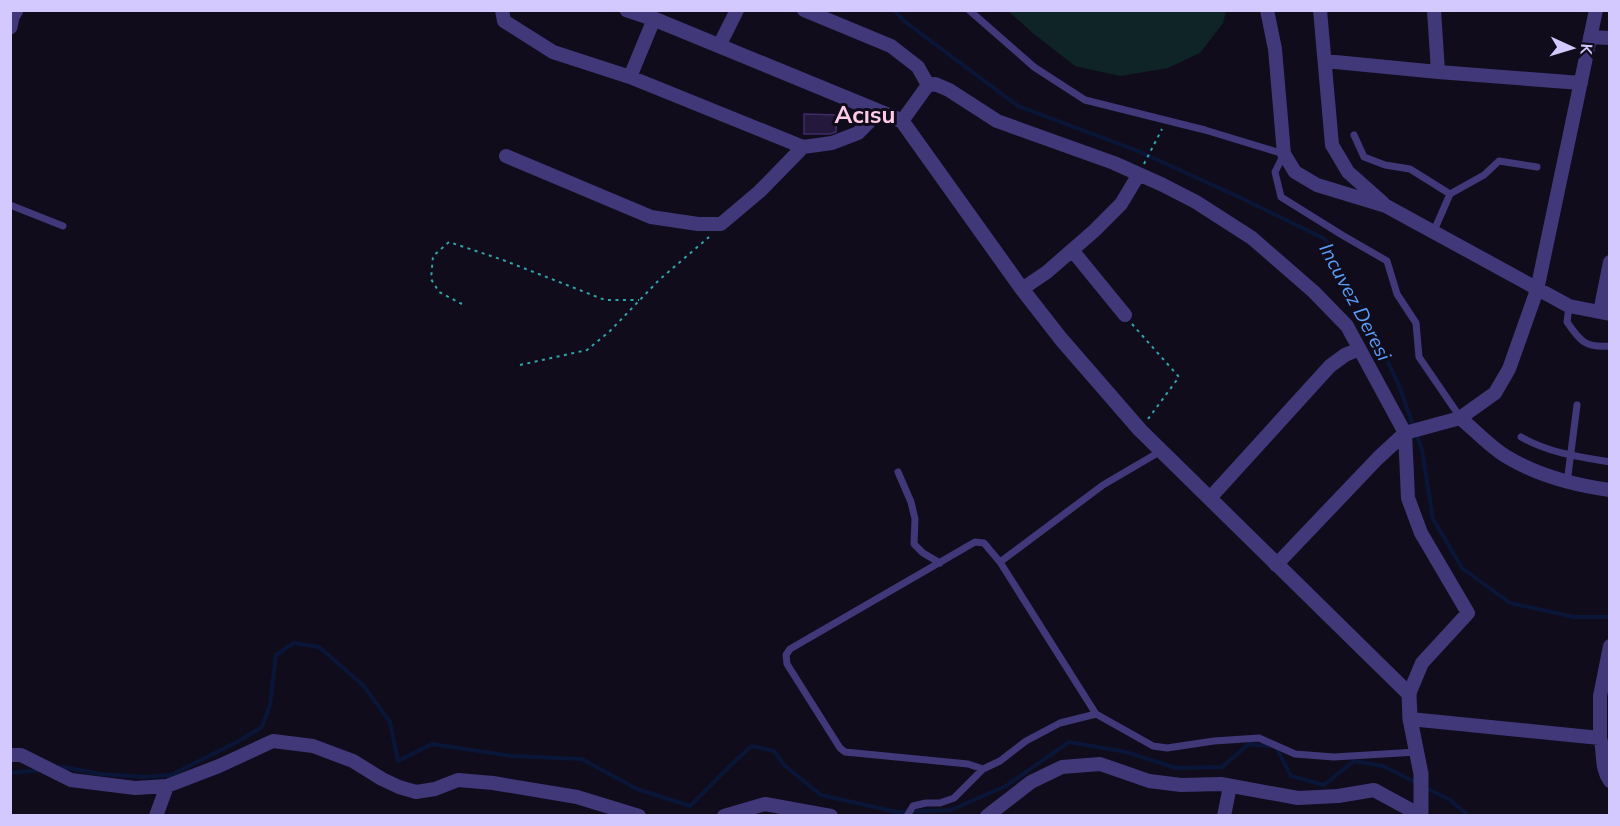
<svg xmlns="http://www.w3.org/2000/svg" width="1620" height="826" font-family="'Nunito Sans',sans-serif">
  <rect width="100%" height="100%" fill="#100c1c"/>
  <path fill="#0f2426" d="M 1008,11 L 1226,11 L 1223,23 L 1200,53 L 1168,68 L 1120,76 L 1075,66 L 1034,34 Z"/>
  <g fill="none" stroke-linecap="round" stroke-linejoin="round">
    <path stroke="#0a1638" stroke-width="4" d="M 894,10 L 904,21 L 1018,106 L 1138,151 L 1239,197 L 1325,239 L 1369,321 L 1400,388 L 1422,450 L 1433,519 L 1462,568 L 1510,603 L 1574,617 L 1610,617
      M 56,768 L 64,767 L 100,774 L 145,777 L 171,775 L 237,742 L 262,727 L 270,705 L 276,655 L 294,643 L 319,647 L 363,685 L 390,722 L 398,761 L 432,744 L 512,756 L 582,759 L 637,789 L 690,806 C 711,786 730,764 752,746 L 774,751 L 784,765 L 821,795 L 897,812 L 951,810 L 1006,786 L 1069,742 L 1126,752 L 1176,768 L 1222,767 L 1249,744 L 1276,747 L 1291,776 L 1324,785 L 1354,761 L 1383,766 L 1417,783
      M 10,773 L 40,770
      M 1424,787 L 1450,800 L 1469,816"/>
  </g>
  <path fill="#24183d" stroke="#3e2b68" stroke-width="1.5" d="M 804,114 L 837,115 L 836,132 L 830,134 L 804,134 Z"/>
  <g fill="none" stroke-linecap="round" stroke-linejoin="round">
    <path stroke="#30a5aa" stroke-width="2" stroke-dasharray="3 4.5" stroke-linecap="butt" d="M 1144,164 L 1162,129
      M 462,304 L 439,292 L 431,279 L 433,256 L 449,242 L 503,260 L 605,300 L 639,300
      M 1132,324 L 1179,377 L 1148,419
      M 520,365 L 587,350 L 610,331 L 659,280 L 709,237"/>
    <path stroke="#41387a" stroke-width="7" d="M 969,10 L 1034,67 L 1085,100 L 1205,130 L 1284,154 L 1275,172 L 1281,197 L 1342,235 L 1387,261 L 1397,294 L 1416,323 L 1419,357 L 1460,417
      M 1354,135 L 1364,157 L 1385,165 L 1410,169 L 1450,194
      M 10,205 L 63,226
      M 1433,233 L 1450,194 L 1484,175 L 1499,161 L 1537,167
      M 1569,306 L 1567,322 C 1580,341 1585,348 1610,346
      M 1521,437 C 1549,453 1579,457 1610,462
      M 898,472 L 911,502 L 915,519 L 914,544 L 923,553 L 940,563
      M 1567,483 L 1577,405
      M 1000,562 L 1096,714 L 1153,746 L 1167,748 L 1214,741 L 1259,738 L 1295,754 L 1334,757 L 1417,752
      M 983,769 L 968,764 L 845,752 L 840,748 L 787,664 L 786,655 L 790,649 L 975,542 L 984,543 L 1000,562 L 1103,485 L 1161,451
      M 907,816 L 913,806 L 926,803 L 940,803 L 954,798 L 983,769 L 1000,761 L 1026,741 L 1060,723 L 1096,714"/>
    <path stroke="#41387a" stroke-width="14" d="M 502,10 L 504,21 L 553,52 L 630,77 L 803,147 L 760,191 L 721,224 L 698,224 L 651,217 L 506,156
      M 804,10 L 891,46 L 918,67 L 928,85
      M 1267,10 L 1275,49 L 1284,154 L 1295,172 L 1317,185 L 1386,206 L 1569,306 L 1610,314
      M 1320,10 L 1332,145 L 1348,172 L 1383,203
      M 1434,10 L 1438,72
      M 1590,37 L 1610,38
      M 719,46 L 737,10
      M 1325,61 L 1438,72 L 1581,83
      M 630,77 L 654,19
      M 902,121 L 928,85 L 935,84 L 949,90 L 997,121 L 1114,163 L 1163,185 L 1196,202 L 1252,238 L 1314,292 L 1347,326 L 1405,433 L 1408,498 L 1421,533 L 1468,613 L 1422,663 L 1409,694
      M 803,147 L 832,143 L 858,133 L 879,112
      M 1072,250 L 1125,315
      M 1022,289 L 1047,272 L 1094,231 L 1121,204 L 1139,174
      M 1600,312 L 1610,262
      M 1460,418 C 1475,430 1490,447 1507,457 C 1539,476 1573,485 1610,490
      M 1210,498 L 1330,366 L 1345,355 L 1359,349
      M 1276,565 L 1378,458 L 1405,433 L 1460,418 L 1495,393 L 1509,369 L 1537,290 L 1596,10
      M 1410,719 L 1600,738 C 1605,754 1600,767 1610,781
      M 1600,738 L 1600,696 L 1610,646
      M 10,755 L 21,755 L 71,780 L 135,788 L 167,786 L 219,766 L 273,741 L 313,746 L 353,761 L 382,779 L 399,787 L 416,792 L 435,789 L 458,780 L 493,783 L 577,797 L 639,816
      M 156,816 L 167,786
      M 724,816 L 765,804 L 831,816
      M 987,816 L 1031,782 L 1062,767 L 1100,764 L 1149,781 L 1181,785 L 1221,784 L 1298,798 L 1338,796 L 1374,790 L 1420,815
      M 1224,816 L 1230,786"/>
    <path stroke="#41387a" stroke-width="15" d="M 627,10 L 654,19 L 902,121 L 1022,289 L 1061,339 L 1140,430 L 1409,694 L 1410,719 L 1421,774 L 1421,816
      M 10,27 L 12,17 L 16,10"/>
  </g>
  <g text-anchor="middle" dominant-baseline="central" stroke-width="6" stroke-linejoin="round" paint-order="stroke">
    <g font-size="20" font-style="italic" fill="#5a9ffb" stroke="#100c1c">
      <text transform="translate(1355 302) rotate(62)">Incuvez Deresi</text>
    </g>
    <g font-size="24" font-weight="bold" fill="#fecbe6" stroke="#100c1c">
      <text x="865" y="115">Acısu</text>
    </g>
  </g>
  <rect width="1620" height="826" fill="none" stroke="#d4c9fe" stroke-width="24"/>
  <g transform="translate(1572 48) rotate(94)" stroke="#100c1c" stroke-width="4.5" paint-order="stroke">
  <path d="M0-4.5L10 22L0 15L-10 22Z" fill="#d4c9fe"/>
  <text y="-9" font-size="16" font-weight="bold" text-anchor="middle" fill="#d4c9fe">K</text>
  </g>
</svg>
